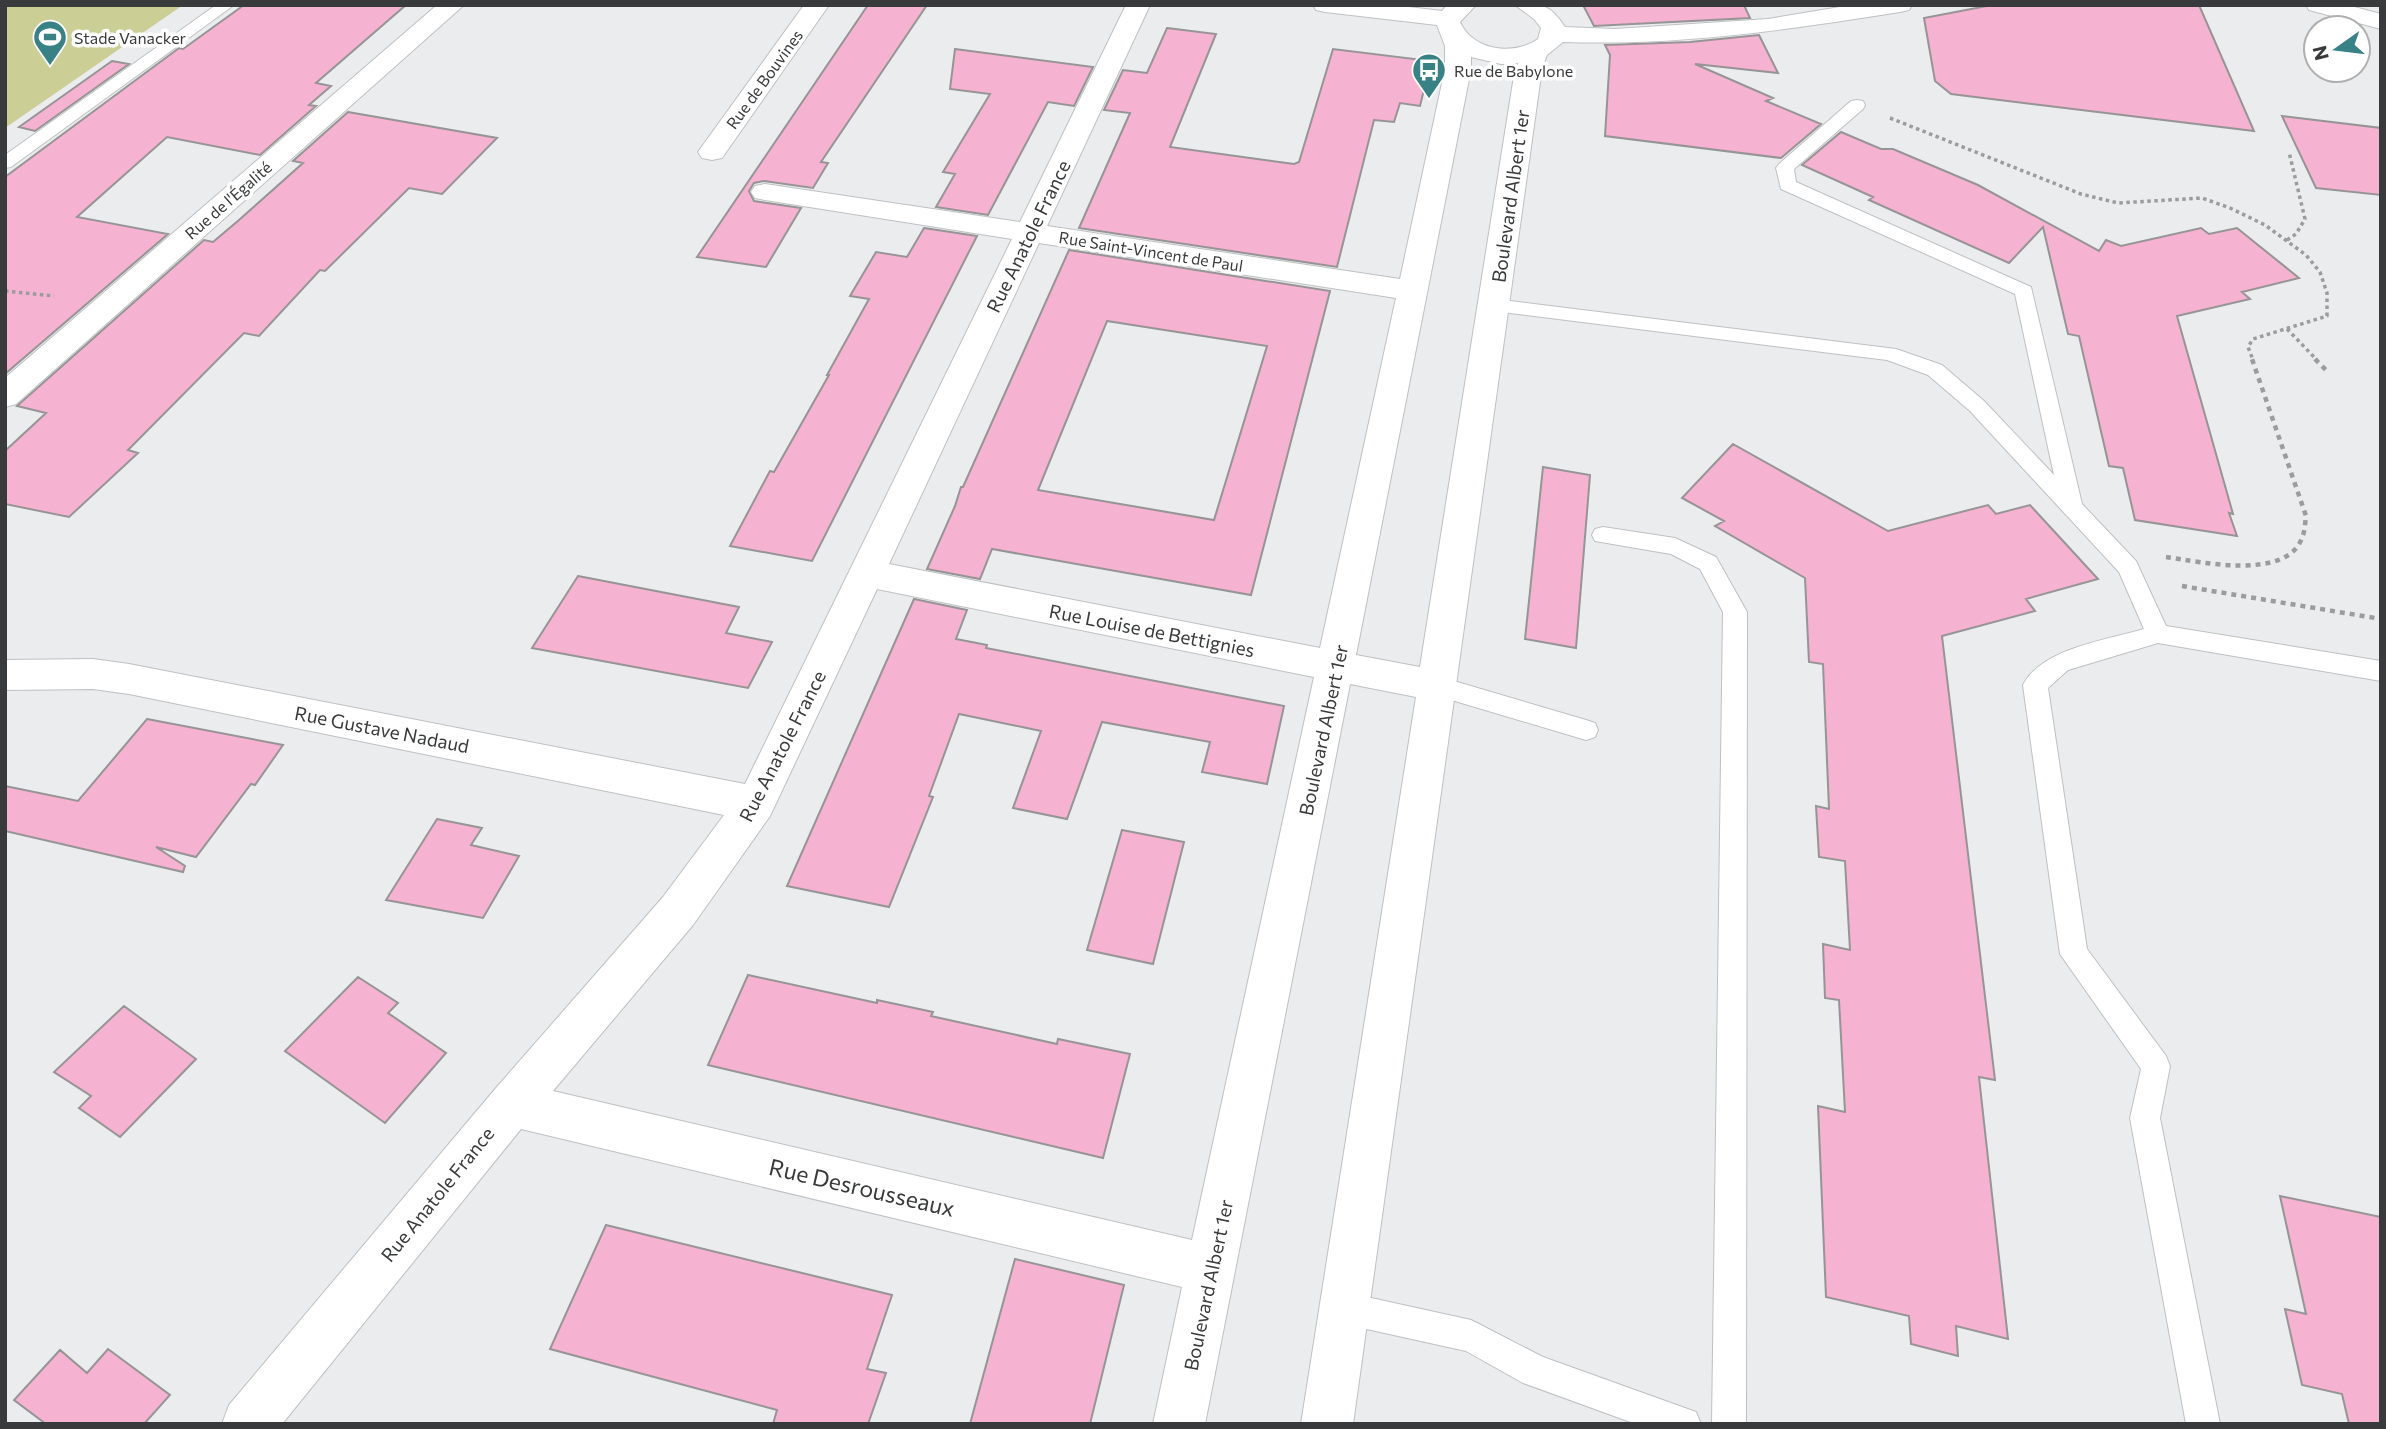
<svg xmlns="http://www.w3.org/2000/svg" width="2386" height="1429" font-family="Commissioner,sans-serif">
  <rect width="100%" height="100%" fill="#eaecee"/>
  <path fill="#cbce95" d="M 5,5 L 183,5 L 5,128 Z"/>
  <path fill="#f5b2d1" stroke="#979495" stroke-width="2" fill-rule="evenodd" d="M 244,5 L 406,5 L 316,83 L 331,86 L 309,105 L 316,106 L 260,155 L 167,137 L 77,217 L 168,234 L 5,374 L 5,177 L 179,48 L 183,49 Z
    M 868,5 L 927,5 L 821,162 L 828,163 L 813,188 L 764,181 L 754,183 L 749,191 L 754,201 L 801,208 L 766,267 L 697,257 Z
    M 1583,5 L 1744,5 L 1750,18 L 1594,26 Z
    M 1992,5 L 2199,5 L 2254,131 L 1951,94 L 1935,81 L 1924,18 Z
    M 1167,28 L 1216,34 L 1170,147 L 1294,164 L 1299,162 L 1333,49 L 1431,61 L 1420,106 L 1400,103 L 1394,122 L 1374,120 L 1337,267 L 1079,228 L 1130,113 L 1104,110 L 1123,70 L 1147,73 Z
    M 1759,35 L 1778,73 L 1695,64 L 1773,98 L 1766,101 L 1821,124 L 1781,158 L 1605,136 L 1610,55 L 1605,45 L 1690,42 Z
    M 955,49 L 1093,67 L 1074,106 L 1048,102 L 988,215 L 936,207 L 955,174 L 943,172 L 990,94 L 950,89 Z
    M 112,61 L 129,64 L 35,131 L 19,127 Z
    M 348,112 L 497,138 L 442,194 L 409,188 L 325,271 L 320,270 L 259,336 L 244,333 L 128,450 L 138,453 L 69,517 L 5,504 L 5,451 L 46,413 L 17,406 L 204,240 L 213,242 L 239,220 L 303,163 L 293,161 Z
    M 2282,116 L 2381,128 L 2381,195 L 2316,188 Z
    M 1841,132 L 1881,149 L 1893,149 L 1978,185 L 2099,251 L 2106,240 L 2121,246 L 2201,228 L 2209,234 L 2237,228 L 2299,278 L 2242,292 L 2250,299 L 2177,316 L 2233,514 L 2229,513 L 2237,536 L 2135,520 L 2123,468 L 2109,466 L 2079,336 L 2068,334 L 2043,227 L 2009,263 L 1869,200 L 1873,197 L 1802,165 Z
    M 924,228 L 977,236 L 812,561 L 730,546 L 770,471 L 774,472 L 829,375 L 827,375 L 869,299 L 850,296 L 876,252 L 907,257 Z
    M 1069,250 L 1330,291 L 1251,595 L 992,549 L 980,579 L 927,569 L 955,506 L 961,487 L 963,487 ZM 1107,321 L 1267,346 L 1214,520 L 1038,490 Z
    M 1733,444 L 1888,531 L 1988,505 L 1996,514 L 2030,505 L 2098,579 L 2026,599 L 2035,611 L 1942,636 L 1995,1080 L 1979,1077 L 2008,1339 L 1956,1326 L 1958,1356 L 1911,1344 L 1909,1316 L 1826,1297 L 1818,1106 L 1845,1112 L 1839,1000 L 1825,998 L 1823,944 L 1850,950 L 1845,861 L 1819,857 L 1816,806 L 1829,809 L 1823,664 L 1809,662 L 1805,578 L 1715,526 L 1724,521 L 1682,498 Z
    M 1543,467 L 1590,475 L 1576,648 L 1525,639 Z
    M 578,576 L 739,607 L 726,633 L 772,642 L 748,688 L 532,648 Z
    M 914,599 L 967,610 L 956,639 L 987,645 L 986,648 L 1284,706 L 1267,784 L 1202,772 L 1210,742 L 1102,722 L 1067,819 L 1013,808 L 1041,731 L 959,714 L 929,796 L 933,797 L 889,907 L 787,886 Z
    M 147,719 L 283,745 L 255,785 L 251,784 L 196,857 L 156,847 L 185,866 L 183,872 L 5,831 L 5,786 L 78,801 Z
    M 437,819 L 482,828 L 471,845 L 519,856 L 483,918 L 386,900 Z
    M 1122,830 L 1184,842 L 1153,964 L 1087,950 Z
    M 748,975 L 877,1003 L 877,1000 L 933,1012 L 931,1016 L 1057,1044 L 1058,1039 L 1130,1054 L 1103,1158 L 708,1065 Z
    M 358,977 L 398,1003 L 388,1013 L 446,1053 L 385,1123 L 285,1051 Z
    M 124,1006 L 196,1059 L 120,1137 L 79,1108 L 91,1096 L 54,1072 Z
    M 2280,1196 L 2381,1217 L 2381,1424 L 2349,1424 L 2342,1394 L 2302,1385 L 2285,1309 L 2306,1314 Z
    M 606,1225 L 892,1295 L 867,1369 L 886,1373 L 868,1424 L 773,1424 L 777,1410 L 550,1349 Z
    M 1015,1259 L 1124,1285 L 1090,1424 L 970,1424 Z
    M 108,1349 L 170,1395 L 144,1424 L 46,1424 L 14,1400 L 60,1350 L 87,1373 Z"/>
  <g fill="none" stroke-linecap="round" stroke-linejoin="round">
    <g stroke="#bec0c2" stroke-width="2">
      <path id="lane" d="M 216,5 L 234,5 L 11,167 L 5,168 L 5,155 Z
        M 1857,100 L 1863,101 L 1865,105 L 1863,109 L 1794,169 L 1796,182 L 2031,287 L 2082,504 L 2136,561 L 2166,626 L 2381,661 L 2381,681 L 2158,643 L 2068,670 L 2048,688 L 2087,949 L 2166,1056 L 2170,1066 L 2160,1118 L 2220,1424 L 2186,1424 L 2130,1118 L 2141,1069 L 2060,954 L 2023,685 C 2042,648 2107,640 2144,629 L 2119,572 L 1970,411 L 1928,375 L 1887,360 L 1494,311 L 1487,309 L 1484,305 L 1487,301 L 1494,299 L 1896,349 L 1942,365 L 1984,401 L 2054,475 L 2015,294 L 1781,189 L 1776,168 L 1779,164 L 1851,101 Z
        M 1603,527 L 1675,538 L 1716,557 L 1747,612 L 1746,1424 L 1712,1424 L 1723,612 L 1700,569 L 1671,554 L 1595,541 L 1592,535 L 1595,529 Z
        M 1437,676 L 1586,720 L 1595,723 L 1598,730 L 1595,737 L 1586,740 L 1428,693 L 1425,686 L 1428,679 Z
        M 1344,1292 L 1471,1320 L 1543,1357 L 1696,1412 L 1701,1424 L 1636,1424 L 1523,1383 L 1466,1351 L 1344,1324 L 1333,1319 L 1328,1308 L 1333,1297 Z"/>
    </g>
    <g stroke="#bec0c2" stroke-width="2">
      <path id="street" d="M 437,5 L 464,5 L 16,404 L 5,407 L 5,378 Z
        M 804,5 L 829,5 L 722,158 L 712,160 L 702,158 L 698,152 Z
        M 1126,5 L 1150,5 L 1047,226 L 1400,279 L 1445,69 L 1445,46 L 1437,25 L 1325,12 L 1316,10 L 1313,5 L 1392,5 L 1442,11 L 1447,5 L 1476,5 L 1460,22 C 1473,51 1514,56 1538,39 L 1541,28 L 1534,19 L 1515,5 C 1543,5 1548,2 1565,27 L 1615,29 L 1768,19 L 1852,5 L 1912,5 L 1909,10 L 1900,12 C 1787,30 1677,46 1563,42 L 1547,55 L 1542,68 L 1353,1424 L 1301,1424 L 1416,697 L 1350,684 L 1205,1424 L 1153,1424 L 1182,1287 L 521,1129 L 282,1424 L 222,1424 L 229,1405 L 496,1088 L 663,897 L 724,815 L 129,694 L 93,689 L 5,690 L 5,660 L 93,659 L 129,664 L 745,784 L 1012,239 L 765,200 L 755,198 L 751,192 L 755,186 L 765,184 L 1020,222 ZM 1471,57 L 1501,64 L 1518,63 L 1513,82 L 1420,667 L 1356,655 L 1471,69 ZM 1039,243 L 1396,298 L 1320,648 L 889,564 ZM 877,589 L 1314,677 L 1192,1240 L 553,1091 L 693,925 L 770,816 Z
        M 2306,5 L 2347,5 L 2381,14 L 2381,29 L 2309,10 Z"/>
    </g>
    <path stroke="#9a9c9d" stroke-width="3.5" stroke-dasharray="3.5 3.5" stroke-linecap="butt" d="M 1890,118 L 2081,194 L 2118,203 L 2202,198 L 2230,208 L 2265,225 L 2306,255 L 2320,272 L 2327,293 L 2327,316 L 2253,339 L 2248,347 L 2253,360
      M 2287,240 L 2296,234 L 2305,219 L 2289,152
      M 5,291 L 54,296
      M 2287,329 L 2317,360"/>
    <path stroke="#9a9c9d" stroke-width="4.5" stroke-dasharray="5 5" stroke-linecap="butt" d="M 2315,359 L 2329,373
      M 2166,557 C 2201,562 2286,581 2302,538 C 2305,531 2305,523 2306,516 L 2252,359
      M 2182,586 L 2381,619"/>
    <use href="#lane" fill="#fff" fill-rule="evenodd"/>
    <use href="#street" fill="#fff" fill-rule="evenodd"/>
  </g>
  <defs>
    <g id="stadium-pin" transform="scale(1.75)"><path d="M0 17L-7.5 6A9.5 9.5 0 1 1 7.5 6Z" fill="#388185" stroke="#fff"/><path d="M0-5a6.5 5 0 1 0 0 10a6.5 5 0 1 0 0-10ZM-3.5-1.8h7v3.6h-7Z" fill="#fff"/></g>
    <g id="bus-pin" transform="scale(1.75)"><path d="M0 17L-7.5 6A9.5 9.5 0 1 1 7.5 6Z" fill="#388185" stroke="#fff"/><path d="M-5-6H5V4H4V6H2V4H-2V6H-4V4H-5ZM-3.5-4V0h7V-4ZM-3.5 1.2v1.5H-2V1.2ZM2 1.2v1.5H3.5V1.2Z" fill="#fff"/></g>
  </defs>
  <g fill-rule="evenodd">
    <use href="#stadium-pin" x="50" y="37"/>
    <use href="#bus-pin" x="1429" y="70"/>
  </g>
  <g text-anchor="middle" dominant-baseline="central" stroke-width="7" stroke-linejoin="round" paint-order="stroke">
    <g font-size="16" fill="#393a3b" stroke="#fff" text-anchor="start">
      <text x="74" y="37">Stade Vanacker</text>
      <text x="1454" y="70">Rue de Babylone</text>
    </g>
    <g font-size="16" fill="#393a3b" stroke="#fff">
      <text transform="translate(764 79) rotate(-54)">Rue de Bouvines</text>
      <text transform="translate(228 200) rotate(-41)">Rue de l'Égalité</text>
      <text transform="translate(1151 251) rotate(9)">Rue Saint-Vincent de Paul</text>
    </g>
    <g font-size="19" fill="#393a3b" stroke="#fff">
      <text transform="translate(1510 196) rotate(-82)">Boulevard Albert 1er</text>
      <text transform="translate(1028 236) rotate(-64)">Rue Anatole France</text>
      <text transform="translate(1152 630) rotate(11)">Rue Louise de Bettignies</text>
      <text transform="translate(382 729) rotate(11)">Rue Gustave Nadaud</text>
      <text transform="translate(1323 730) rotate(-78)">Boulevard Albert 1er</text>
      <text transform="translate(782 746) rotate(-63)">Rue Anatole France</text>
      <text transform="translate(437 1194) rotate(-51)">Rue Anatole France</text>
      <text transform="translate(1208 1285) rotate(-78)">Boulevard Albert 1er</text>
    </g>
    <g font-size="23" fill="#393a3b" stroke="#fff">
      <text transform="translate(862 1187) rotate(13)">Rue Desrousseaux</text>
    </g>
  </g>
  <rect width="2386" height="1429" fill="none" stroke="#393a3b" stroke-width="14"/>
  <g transform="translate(2337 49) rotate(256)"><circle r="33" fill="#ffffff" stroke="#b0b0b1" stroke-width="2"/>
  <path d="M0-5L12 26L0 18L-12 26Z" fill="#388185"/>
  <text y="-10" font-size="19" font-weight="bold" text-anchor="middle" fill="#393a3b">N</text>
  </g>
</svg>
